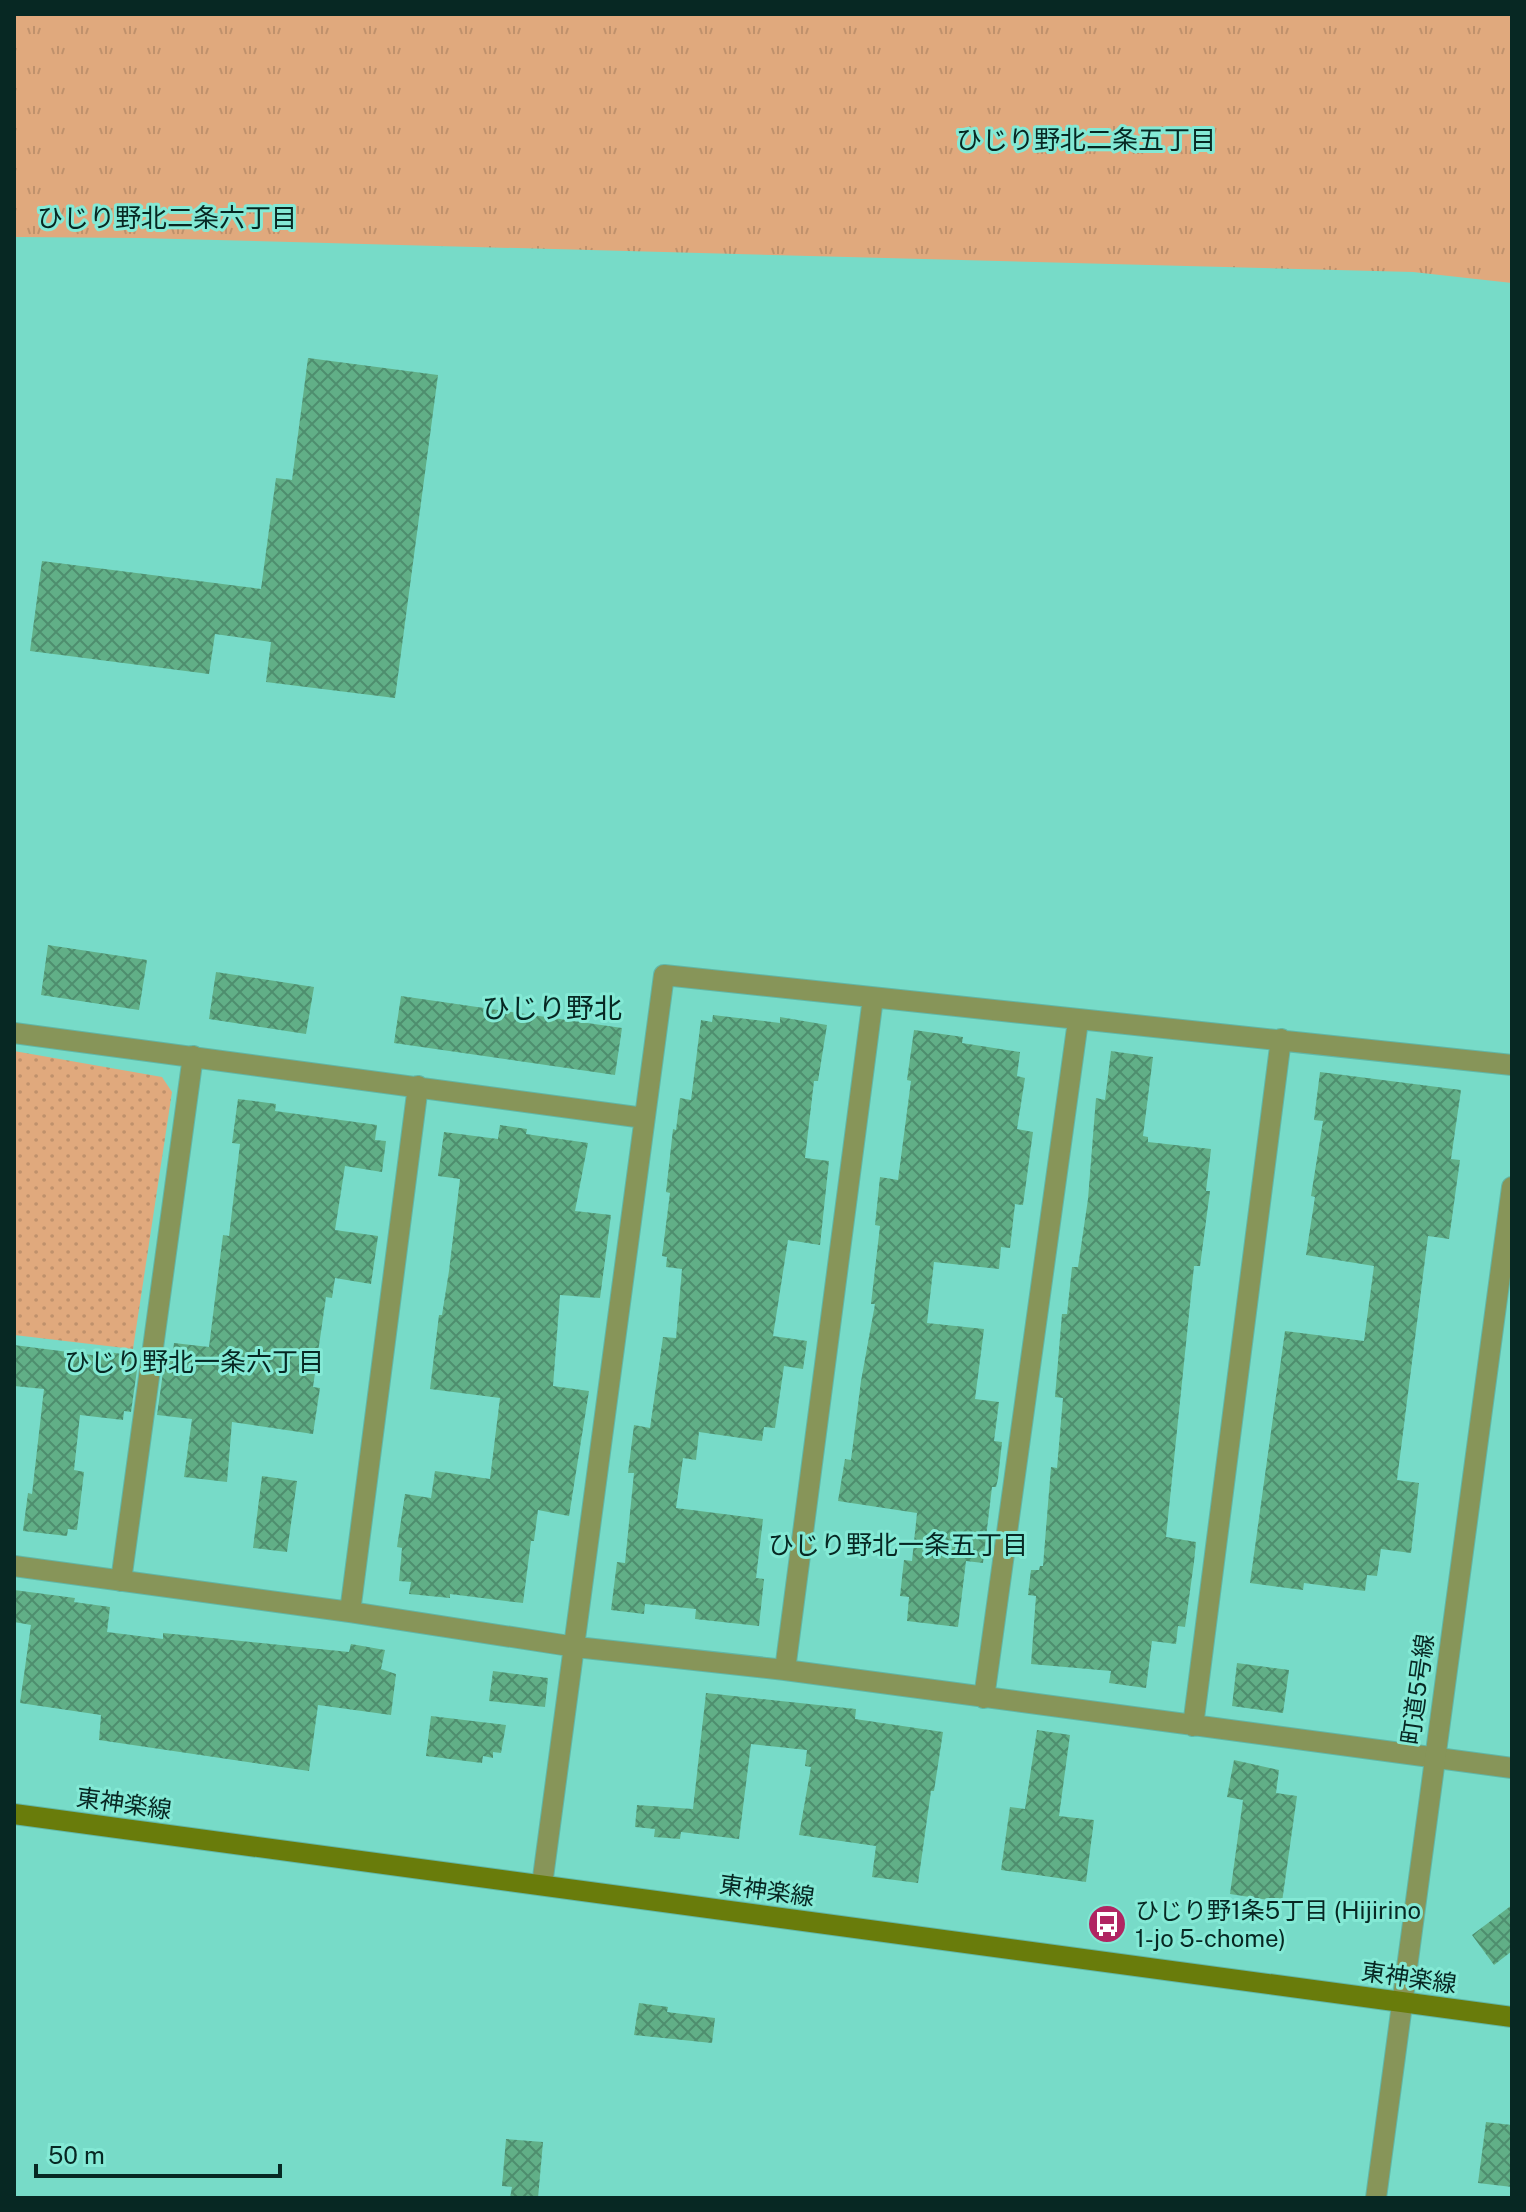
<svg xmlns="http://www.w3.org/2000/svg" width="1526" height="2212" font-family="'Public Sans','Noto Sans JP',sans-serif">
  <defs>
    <pattern id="grass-tufts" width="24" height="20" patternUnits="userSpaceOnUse" patternTransform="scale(2)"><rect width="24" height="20" fill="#e0a97d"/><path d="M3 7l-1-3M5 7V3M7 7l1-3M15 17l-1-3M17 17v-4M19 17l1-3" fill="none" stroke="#bf916c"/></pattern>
    <pattern id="park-dots" width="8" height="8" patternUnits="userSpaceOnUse" patternTransform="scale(2)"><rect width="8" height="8" fill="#e0a97d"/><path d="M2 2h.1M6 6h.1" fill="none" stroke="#bf916c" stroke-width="1.8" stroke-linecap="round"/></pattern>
    <pattern id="building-cross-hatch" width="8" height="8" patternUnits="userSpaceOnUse" patternTransform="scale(2)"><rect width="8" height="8" fill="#61af87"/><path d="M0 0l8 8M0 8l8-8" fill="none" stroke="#4e8e6e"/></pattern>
  </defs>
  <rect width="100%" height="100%" fill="#77dbc8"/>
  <path fill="url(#grass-tufts)" d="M 14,14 L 1512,14 L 1512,283 L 1413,272 L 139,238 L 14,237 Z"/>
  <path fill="url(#park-dots)" d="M 14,1051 L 162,1077 L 172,1092 L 133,1349 L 14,1335 Z"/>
  <path fill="url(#building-cross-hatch)" d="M 308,358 L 438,375 L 395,698 L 266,682 L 271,642 L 215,634 L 209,674 L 30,651 L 42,561 L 261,589 L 276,478 L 292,480 Z
    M 48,945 L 147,960 L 139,1010 L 41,995 Z
    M 216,972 L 314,987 L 306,1034 L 209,1019 Z
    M 401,996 L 622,1028 L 615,1075 L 394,1043 Z
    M 713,1015 L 780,1023 L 780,1017 L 827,1025 L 818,1081 L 814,1081 L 805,1158 L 829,1161 L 820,1245 L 788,1240 L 773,1336 L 807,1341 L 803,1369 L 784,1366 L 775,1428 L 764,1427 L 762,1441 L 699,1432 L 696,1460 L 683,1458 L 676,1508 L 763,1519 L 756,1578 L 764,1579 L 759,1626 L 695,1619 L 696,1609 L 645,1604 L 644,1614 L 611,1610 L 617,1562 L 625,1563 L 634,1473 L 628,1473 L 634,1425 L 650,1428 L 663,1337 L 676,1338 L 682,1269 L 666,1267 L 667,1257 L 662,1256 L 670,1193 L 666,1192 L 673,1129 L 676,1130 L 680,1098 L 691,1100 L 701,1020 L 712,1022 Z
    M 914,1030 L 963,1037 L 962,1043 L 1020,1052 L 1017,1076 L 1025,1078 L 1017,1129 L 1033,1132 L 1023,1205 L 1015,1204 L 1010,1248 L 1001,1247 L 999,1269 L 934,1262 L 927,1323 L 984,1329 L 975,1399 L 999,1402 L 994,1441 L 1002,1442 L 998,1479 L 996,1487 L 992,1487 L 983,1563 L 966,1561 L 958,1627 L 907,1621 L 909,1597 L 900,1596 L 904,1560 L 912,1561 L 917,1513 L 838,1501 L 845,1459 L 851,1460 L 861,1381 L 875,1304 L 871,1304 L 880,1226 L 875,1225 L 880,1177 L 898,1180 L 911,1081 L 907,1080 Z
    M 1111,1051 L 1153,1057 L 1143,1136 L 1148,1137 L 1148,1142 L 1211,1149 L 1206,1191 L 1210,1191 L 1200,1266 L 1194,1266 L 1166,1537 L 1196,1542 L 1194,1562 L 1185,1627 L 1178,1626 L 1176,1644 L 1152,1641 L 1146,1688 L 1109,1683 L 1111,1671 L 1031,1664 L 1036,1596 L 1028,1595 L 1031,1570 L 1039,1570 L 1040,1566 L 1043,1566 L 1051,1467 L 1057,1468 L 1063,1398 L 1055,1397 L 1062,1314 L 1067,1314 L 1072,1267 L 1078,1267 L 1088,1199 L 1096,1098 L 1105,1100 Z
    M 1320,1072 L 1461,1090 L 1451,1159 L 1460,1160 L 1449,1239 L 1428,1236 L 1397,1480 L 1419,1483 L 1411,1553 L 1381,1549 L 1377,1576 L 1367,1575 L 1365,1591 L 1304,1583 L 1303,1590 L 1250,1583 L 1285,1331 L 1364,1341 L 1374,1266 L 1306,1255 L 1315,1197 L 1311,1196 L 1323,1121 L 1314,1120 Z
    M 238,1099 L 276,1104 L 275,1111 L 377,1125 L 375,1140 L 386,1141 L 382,1172 L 345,1166 L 335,1230 L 378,1236 L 371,1284 L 335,1278 L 332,1298 L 326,1297 L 313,1387 L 320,1388 L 313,1434 L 232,1422 L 227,1482 L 184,1477 L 192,1419 L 157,1415 L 165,1358 L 172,1359 L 174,1343 L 209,1347 L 223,1235 L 229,1236 L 240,1144 L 232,1143 Z
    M 500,1125 L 527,1129 L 526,1134 L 588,1143 L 575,1211 L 611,1215 L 600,1298 L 560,1295 L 553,1386 L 589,1391 L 569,1516 L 538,1510 L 534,1541 L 531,1541 L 523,1603 L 450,1594 L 450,1598 L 409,1594 L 411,1582 L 399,1581 L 402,1548 L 397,1547 L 405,1494 L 431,1498 L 435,1471 L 490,1479 L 500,1398 L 430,1389 L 439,1315 L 442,1315 L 449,1271 L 460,1179 L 438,1176 L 444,1132 L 498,1139 Z
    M 14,1345 L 107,1357 L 107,1352 L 139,1356 L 131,1412 L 124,1411 L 123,1420 L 80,1415 L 74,1470 L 84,1472 L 77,1530 L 68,1529 L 67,1536 L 23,1531 L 28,1493 L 32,1494 L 44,1389 L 14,1386 Z
    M 262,1476 L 297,1481 L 287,1552 L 253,1548 Z
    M 14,1590 L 75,1598 L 74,1602 L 110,1607 L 107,1632 L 163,1639 L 163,1633 L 349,1652 L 351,1644 L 385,1650 L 381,1669 L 396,1674 L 391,1715 L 318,1705 L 309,1771 L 99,1740 L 101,1715 L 20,1703 L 31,1625 L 14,1622 Z
    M 1237,1663 L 1289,1670 L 1283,1713 L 1232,1706 Z
    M 493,1671 L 548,1678 L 545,1707 L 489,1701 Z
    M 706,1693 L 856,1709 L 855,1719 L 943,1732 L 934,1791 L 931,1791 L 918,1883 L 872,1877 L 876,1846 L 799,1835 L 811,1767 L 805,1766 L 807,1750 L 751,1744 L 739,1839 L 681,1832 L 680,1839 L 654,1837 L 655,1829 L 635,1827 L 637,1805 L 693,1809 Z
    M 431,1716 L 506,1725 L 501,1753 L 493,1752 L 493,1758 L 483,1756 L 482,1763 L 426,1756 Z
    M 1037,1730 L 1070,1735 L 1059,1816 L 1094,1820 L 1086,1882 L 1001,1870 L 1010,1807 L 1025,1809 Z
    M 1234,1760 L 1279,1770 L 1276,1793 L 1297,1796 L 1282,1902 L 1230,1894 L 1243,1800 L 1227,1797 Z
    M 1512,1905 L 1512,1951 L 1494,1965 L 1472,1935 Z
    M 639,2003 L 668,2007 L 667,2012 L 715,2018 L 712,2043 L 634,2035 Z
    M 1486,2122 L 1512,2125 L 1512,2187 L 1478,2183 Z
    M 506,2139 L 543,2142 L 538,2198 L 510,2198 L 512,2187 L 502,2186 Z"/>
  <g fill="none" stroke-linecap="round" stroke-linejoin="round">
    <g stroke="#61b7a7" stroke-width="22">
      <path id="minor" d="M 14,1033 L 644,1118
        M 14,1566 L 350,1612 L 576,1647 L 785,1670 L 1512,1768
        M 121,1581 L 193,1056
        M 350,1612 L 418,1086
        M 785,1670 L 873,998
        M 984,1698 L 1078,1021
        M 1193,1726 L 1281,1039
        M 542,1885 L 664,975 L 1512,1065"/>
    </g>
    <g stroke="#61b7a7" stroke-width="22">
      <path id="tertiary" d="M 1376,2198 L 1512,1187"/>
    </g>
    <g stroke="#61b7a7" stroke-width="22">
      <path id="secondary" d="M 14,1814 L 1512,2017"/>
    </g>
    <use href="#minor" stroke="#879559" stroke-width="20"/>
    <use href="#tertiary" stroke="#879559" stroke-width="20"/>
    <use href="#secondary" stroke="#697c0b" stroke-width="20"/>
  </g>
  <defs>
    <g id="bus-disc" transform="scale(2)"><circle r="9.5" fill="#b12562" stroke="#84e9d5"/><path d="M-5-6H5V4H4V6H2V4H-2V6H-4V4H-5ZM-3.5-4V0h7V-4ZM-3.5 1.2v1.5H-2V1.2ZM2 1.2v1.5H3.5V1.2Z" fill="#fff"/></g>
  </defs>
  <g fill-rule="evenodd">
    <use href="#bus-disc" x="1107" y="1924"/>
  </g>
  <g text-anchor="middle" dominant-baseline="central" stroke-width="6" stroke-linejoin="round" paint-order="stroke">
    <g font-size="24" fill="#072823" stroke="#84e9d5">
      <text transform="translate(1417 1689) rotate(-82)">町道5号線</text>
      <text transform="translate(124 1803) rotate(8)">東神楽線</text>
      <text transform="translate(767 1890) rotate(8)">東神楽線</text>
      <text transform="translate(1409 1977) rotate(8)">東神楽線</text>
    </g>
    <g font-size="24" fill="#072823" stroke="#84e9d5" text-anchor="start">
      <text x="1135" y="1910">ひじり野1条5丁目 (Hijirino<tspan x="1135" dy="28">1-jo 5-chome)</tspan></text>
    </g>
    <g font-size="26" fill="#072823" stroke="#84e9d5">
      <text x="1086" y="139">ひじり野北二条五丁目</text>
      <text x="167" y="217">ひじり野北二条六丁目</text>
      <text x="194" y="1361">ひじり野北一条六丁目</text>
      <text x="898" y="1544">ひじり野北一条五丁目</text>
    </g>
    <g font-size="28" fill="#072823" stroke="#84e9d5">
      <text x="552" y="1007">ひじり野北</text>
    </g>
  </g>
  <rect width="1526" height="2212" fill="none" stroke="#072823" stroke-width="32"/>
  <path d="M36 2164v12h244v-12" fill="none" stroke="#072823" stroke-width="4"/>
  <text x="48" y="2164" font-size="24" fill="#072823" stroke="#84e9d5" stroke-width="6" paint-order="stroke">50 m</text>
</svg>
